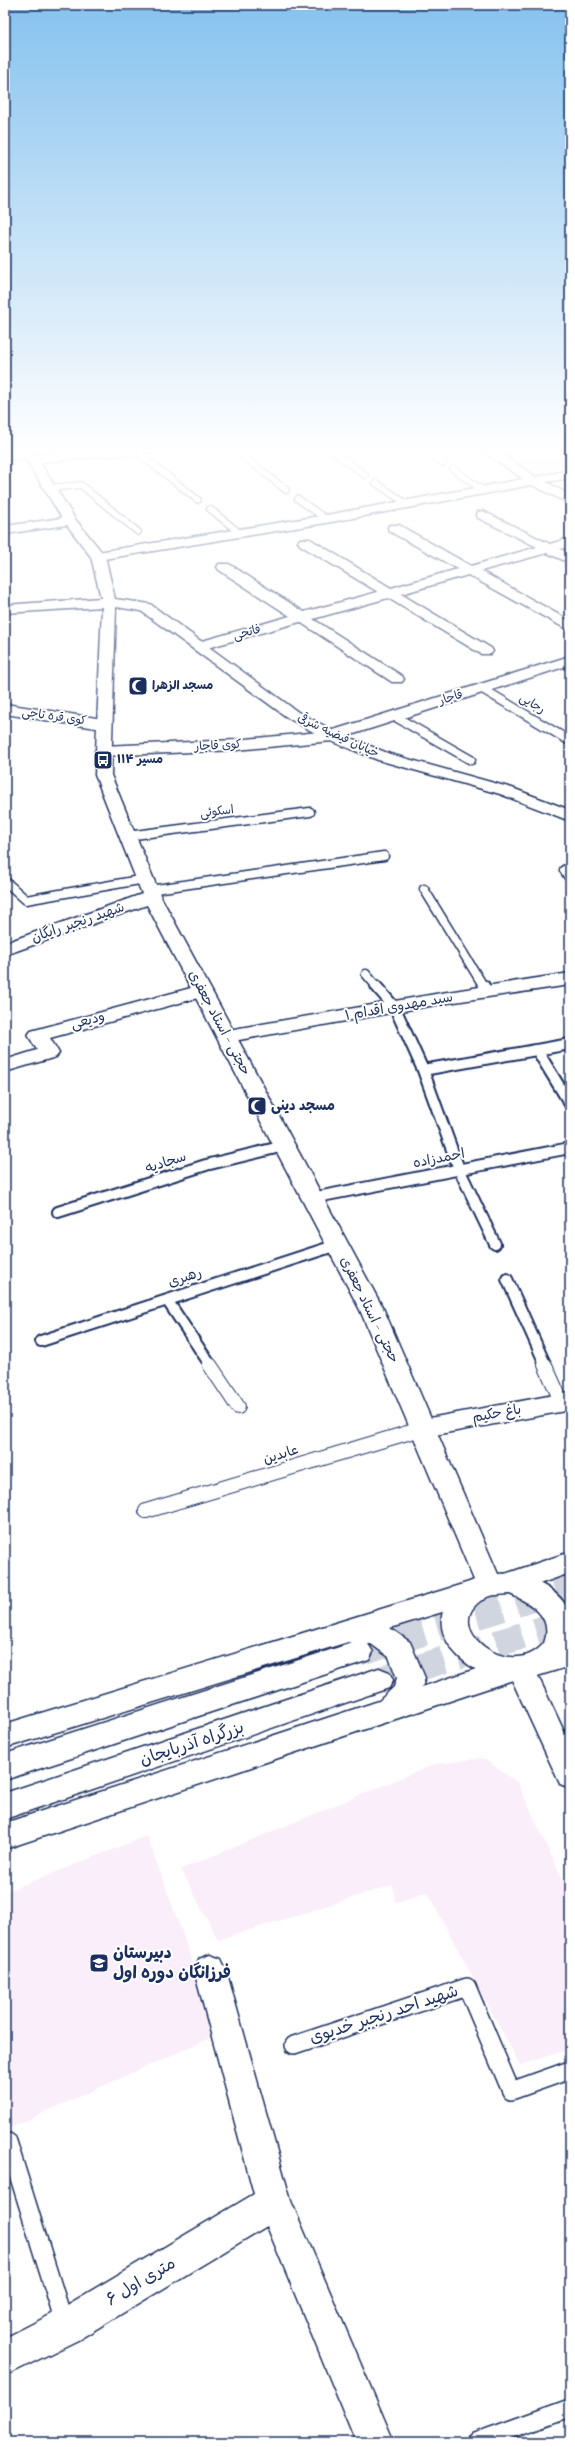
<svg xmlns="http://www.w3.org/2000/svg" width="575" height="2447" font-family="'Indie Flower','Playpen Sans Arabic',sans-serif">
  <rect width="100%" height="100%" fill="#fff"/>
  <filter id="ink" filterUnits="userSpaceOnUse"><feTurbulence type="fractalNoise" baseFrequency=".025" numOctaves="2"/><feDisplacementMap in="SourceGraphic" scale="8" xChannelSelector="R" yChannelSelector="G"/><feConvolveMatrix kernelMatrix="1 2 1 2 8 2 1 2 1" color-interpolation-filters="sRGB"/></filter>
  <g filter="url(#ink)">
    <path fill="#faeefa" d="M 494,448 L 570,448 L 570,470 L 537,477 Z
      M 483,1758 L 518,1783 L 570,1896 L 570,2049 L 520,2065 L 427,1892 L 395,1903 L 393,1885 L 218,1940 L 181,1869 L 435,1764 Z
      M 147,1836 L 219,2034 L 5,2130 L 5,1892 Z"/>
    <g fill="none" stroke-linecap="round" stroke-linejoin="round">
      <path stroke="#d1d5df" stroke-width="27" stroke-dasharray="27 14" stroke-linecap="butt" d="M 359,1652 L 570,1587
        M 379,1680 L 570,1621"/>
      <g stroke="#1b2f5e" stroke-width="8">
        <path id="lane-far4" d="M 233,448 L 286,490
          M 328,448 L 365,475
          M 421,448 L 443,463
          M 133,449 L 198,500
          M 453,469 L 484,491
          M 376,483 L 407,504
          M 50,488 L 81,485 L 138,532
          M 298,499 L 326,519
          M 210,509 L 241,534"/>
      </g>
      <g stroke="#1b2f5e" stroke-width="11">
        <path id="lane-far3" d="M 481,688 L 570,741
          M 394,716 L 471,760
          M 127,836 L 310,812
          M 570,867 L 564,870 L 570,879
          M 5,881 L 26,900 L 145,879
          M 424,889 L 484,987
          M 149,890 L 384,856
          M 366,974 L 377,987"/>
      </g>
      <g stroke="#1b2f5e" stroke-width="14">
        <path id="lane-far2" d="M 376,986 L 395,1008 L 423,1070 L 570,1044
          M 484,986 L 486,990
          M 537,1050 L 570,1104
          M 423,1070 L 459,1169 L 495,1244
          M 312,1198 L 570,1148
          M 58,1212 L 206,1165 L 284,1146
          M 507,1279 L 546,1366
          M 167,1300 L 211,1366
          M 41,1341 L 337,1245"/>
      </g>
      <g stroke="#1b2f5e" stroke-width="16">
        <path id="lane-far1" d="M 210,1365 L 238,1407
          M 545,1365 L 562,1403
          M 146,1511 L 424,1428"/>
      </g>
      <g stroke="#1b2f5e" stroke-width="20">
        <path id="lane" d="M 294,2045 L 467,1987 L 511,2091 L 570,2070
          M 8,2142 L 64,2322
          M 475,2442 L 570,2408"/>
      </g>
      <g stroke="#1b2f5e" stroke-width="3">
        <path id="street" d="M 115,448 L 158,448 L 152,452 L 32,463 L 28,462 L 27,458 L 5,460 L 5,452 L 32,451 L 33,455 Z
          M 478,448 L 492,448 L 536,477 L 570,470 L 570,478 L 546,482 L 570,495 L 570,504 L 532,485 L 326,523 L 98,560 L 91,556 L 98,552 L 326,515 L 523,479 Z
          M 483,511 L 550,544 L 570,538 L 570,546 L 560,549 L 570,554 L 570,563 L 547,553 L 481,571 L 570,621 L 570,631 L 468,575 L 401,594 L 491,648 L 493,651 L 491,654 L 481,654 L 388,598 L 313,619 L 402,676 L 404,679 L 402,682 L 392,682 L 300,622 L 200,650 L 193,646 L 195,643 L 290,616 L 219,570 L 217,567 L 219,564 L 229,564 L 304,612 L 378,592 L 300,545 L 298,542 L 300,539 L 310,539 L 391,588 L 458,569 L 389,531 L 388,528 L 389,525 L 399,525 L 471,566 L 537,547 L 478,518 L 477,515 L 478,512 Z
          M 570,656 L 570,665 L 332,741 L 236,750 L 103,756 L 95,751 L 103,746 L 236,740 L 330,731 Z
          M 5,704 L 103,719 L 111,724 L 103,729 L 5,714 Z
          M 570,973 L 570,985 L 441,1004 L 228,1042 L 221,1040 L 218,1036 L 221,1032 L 228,1030 L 441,993 Z
          M 202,985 L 209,987 L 211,991 L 209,995 L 50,1038 L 59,1053 L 56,1057 L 5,1072 L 5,1060 L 37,1050 L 28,1035 L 31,1031 Z
          M 570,1392 L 570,1410 L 424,1437 L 415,1434 L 412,1428 L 415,1422 L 424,1419 Z
          M 210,1955 L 221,1959 L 226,1970 L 291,2201 L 394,2442 L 356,2442 L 267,2226 L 78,2340 L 5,2376 L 5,2338 L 52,2314 L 254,2194 L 194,1970 L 199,1959 Z"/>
      </g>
      <g stroke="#1b2f5e" stroke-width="3">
        <path id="secondary" d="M 19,448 L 31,448 L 75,519 L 105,556 L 115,599 L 150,604 L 298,712 L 338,733 L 390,754 L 512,788 L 570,810 L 570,821 L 500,794 L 378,760 L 326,739 L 288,718 L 141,611 L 116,607 L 111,775 L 161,897 L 384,1310 L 498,1574 C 523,1571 563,1589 570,1615 C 571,1621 570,1628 570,1634 C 570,1645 569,1656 559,1664 C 554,1669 545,1672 537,1674 L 570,1744 L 570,1788 L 560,1784 L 512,1680 C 470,1680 415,1630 456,1592 C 462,1587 467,1583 474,1580 L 360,1310 L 147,905 L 5,955 L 5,943 L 142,894 L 95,775 L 102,607 L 5,613 L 5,605 L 101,598 L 91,557 L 67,525 L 5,534 L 5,526 L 62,518 ZM 510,1594 C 531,1603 554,1617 544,1643 C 511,1684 436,1626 485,1598 C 492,1594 502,1595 510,1594 Z"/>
      </g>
      <g stroke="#1b2f5e" stroke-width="3">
        <path id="highway" d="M 570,1552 L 570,1573 L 511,1594 L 502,1591 L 498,1583 L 502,1575 Z
          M 476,1580 L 485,1583 L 489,1591 L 485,1599 L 390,1628 L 410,1642 L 425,1678 L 422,1687 L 509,1658 L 519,1662 L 521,1665 L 524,1658 L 570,1644 L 570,1666 L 534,1677 L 524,1674 L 523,1671 L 519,1678 L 5,1849 L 5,1823 L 379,1701 L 394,1687 L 397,1678 L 389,1657 L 371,1644 L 368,1644 L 373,1652 L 369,1660 L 5,1780 L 5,1754 L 352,1643 L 348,1642 L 5,1748 L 5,1724 Z
          M 379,1668 L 389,1672 L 393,1680 L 389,1688 L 5,1819 L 5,1793 Z"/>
      </g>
      <use href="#lane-far4" stroke="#fff" stroke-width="6"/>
      <use href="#lane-far3" stroke="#fff" stroke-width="8"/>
      <use href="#lane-far2" stroke="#fff" stroke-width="10"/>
      <use href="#lane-far1" stroke="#fff" stroke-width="14"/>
      <use href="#lane" stroke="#fff" stroke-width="17"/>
      <use href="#street" fill="#fff" fill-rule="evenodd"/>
      <use href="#secondary" fill="#fff" fill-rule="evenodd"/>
      <use href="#highway" fill="#fff" fill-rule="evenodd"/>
    </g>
  </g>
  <linearGradient id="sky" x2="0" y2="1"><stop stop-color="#86c2ee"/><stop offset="0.57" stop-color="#fff"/><stop offset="1" stop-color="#fff" stop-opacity="0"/></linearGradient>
  <rect width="575" height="790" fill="url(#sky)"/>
  <defs>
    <g id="mosque-square" transform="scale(1)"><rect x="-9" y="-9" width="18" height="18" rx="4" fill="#1b2f5e" stroke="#fff"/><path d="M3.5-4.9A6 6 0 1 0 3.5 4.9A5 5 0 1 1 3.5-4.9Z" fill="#fff"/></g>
    <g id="bus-square" transform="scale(1)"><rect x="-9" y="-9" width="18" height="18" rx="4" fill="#1b2f5e" stroke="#fff"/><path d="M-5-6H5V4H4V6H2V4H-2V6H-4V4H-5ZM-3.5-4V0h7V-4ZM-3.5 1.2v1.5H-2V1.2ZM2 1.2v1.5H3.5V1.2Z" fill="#fff"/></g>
    <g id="school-square" transform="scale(1)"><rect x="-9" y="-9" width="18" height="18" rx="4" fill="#1b2f5e" stroke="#fff"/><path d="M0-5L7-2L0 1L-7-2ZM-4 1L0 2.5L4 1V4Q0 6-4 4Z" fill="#fff"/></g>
  </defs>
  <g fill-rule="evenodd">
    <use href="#mosque-square" x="138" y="686"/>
    <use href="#bus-square" x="103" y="760"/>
    <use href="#mosque-square" x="257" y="1106"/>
    <use href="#school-square" x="99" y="1963"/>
  </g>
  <g text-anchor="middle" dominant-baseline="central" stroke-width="4" stroke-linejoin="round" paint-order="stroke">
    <g font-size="12" fill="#1b2f5e" stroke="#fff">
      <text transform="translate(247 633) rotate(-15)">فاتحی</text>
      <text transform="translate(451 698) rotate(-18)">قاجار</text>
      <text transform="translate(532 704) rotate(31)">رجایی</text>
      <text transform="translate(54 717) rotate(8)">کوی قره تاجی</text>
      <text transform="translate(338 736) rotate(25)">خیابان فیضیه شرقی</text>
      <text transform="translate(218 746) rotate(-3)">کوی قاجار</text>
      <text transform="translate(217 812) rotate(-7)">اسکوئی</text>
    </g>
    <g font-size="12" font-weight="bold" fill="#1b2f5e" stroke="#fff" text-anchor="start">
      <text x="152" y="686">مسجد الزهرا</text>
      <text x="117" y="760">مسیر ۱۱۴</text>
    </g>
    <g font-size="14" fill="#1b2f5e" stroke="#fff">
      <text transform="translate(78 923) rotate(-19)">شهید رنجبر رایگان</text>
      <text transform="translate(399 1007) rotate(-10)">سید مهدوی اقدام ۱</text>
      <text transform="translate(88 1021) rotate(-15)">ودیعی</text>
      <text transform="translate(219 1023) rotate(62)">حجتی - استاد جعفری</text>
      <text transform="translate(439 1159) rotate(-11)">احمدزاده</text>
      <text transform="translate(166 1163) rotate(-18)">سجادیه</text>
      <text transform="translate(185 1278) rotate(-18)">رهبری</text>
      <text transform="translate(369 1310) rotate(64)">حجتی - استاد جعفری</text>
      <text transform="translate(497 1414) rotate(-10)">باغ حکیم</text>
      <text transform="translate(281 1455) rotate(-17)">عابدین</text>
    </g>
    <g font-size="14" font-weight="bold" fill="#1b2f5e" stroke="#fff" text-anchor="start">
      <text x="271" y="1106">مسجد دینی</text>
    </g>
    <g font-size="17" fill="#1b2f5e" stroke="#fff">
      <text transform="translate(192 1744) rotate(-18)">بزرگراه آذربایجان</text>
      <text transform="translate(384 2015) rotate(-18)">شهید احد رنجبر خدیوی</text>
      <text transform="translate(141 2282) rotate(-31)">۶ متری اول</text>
    </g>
    <g font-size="17" font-weight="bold" fill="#1b2f5e" stroke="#fff" text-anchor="start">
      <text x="113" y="1953">دبیرستان<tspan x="113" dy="20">فرزانگان دوره اول</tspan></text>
    </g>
  </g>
  <rect width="575" height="2447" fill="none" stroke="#fff" stroke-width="20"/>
  <rect x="10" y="10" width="555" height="2427" fill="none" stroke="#1b2f5e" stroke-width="1.5" filter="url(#ink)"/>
</svg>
